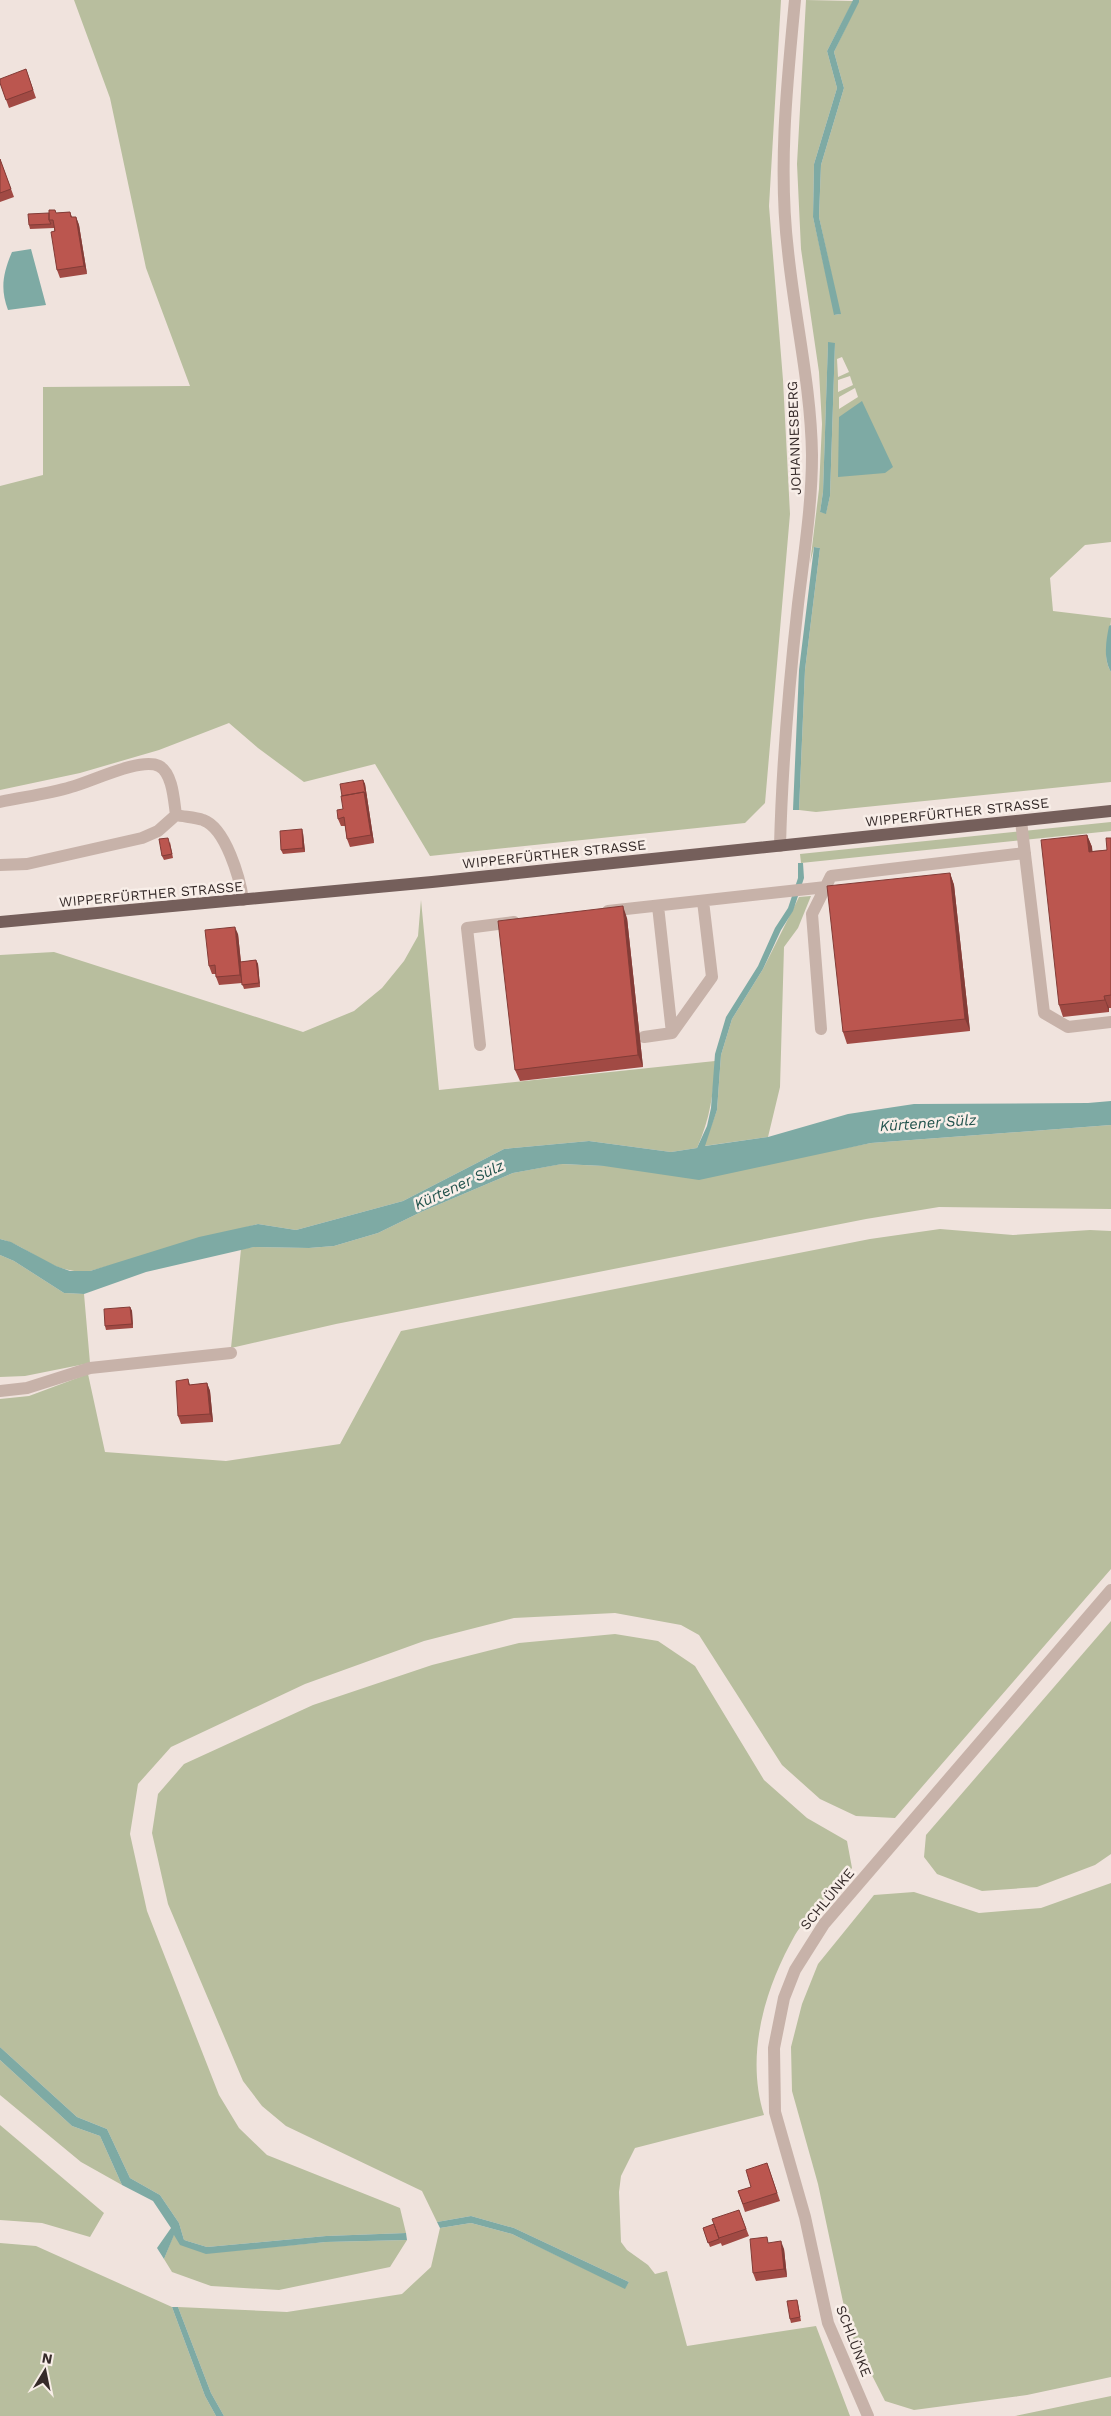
<svg xmlns="http://www.w3.org/2000/svg" width="1111" height="2416" font-family="'Work Sans',sans-serif">
  <rect width="100%" height="100%" fill="#f0e3dd"/>
  <path fill="#b8be9e" fill-rule="evenodd" d="M 74,0 L 781,0 L 769,206 L 783,380 L 790,514 L 765,803 L 745,823 L 430,856 L 375,764 L 304,782 L 258,748 L 229,723 L 159,750 L 80,773 L 0,790 L 0,486 L 43,475 L 43,387 L 190,386 L 146,268 L 110,98 Z
    M 806,0 L 853,1 L 827,51 L 837,88 L 814,164 L 813,217 L 835,315 L 840,314 L 819,217 L 821,165 L 844,88 L 834,52 L 859,0 L 1111,0 L 1111,542 L 1085,545 L 1050,578 L 1053,611 L 1111,618 C 1111,635 1100,654 1111,672 L 1111,782 L 816,812 L 799,810 L 805,670 L 820,548 L 814,547 L 810,564 L 819,489 L 822,424 L 819,372 L 801,249 L 797,164 ZM 828,343 L 835,343 L 830,496 L 826,513 L 820,512 L 823,492 ZM 842,357 L 849,372 L 838,377 L 837,359 ZM 850,376 L 853,385 L 838,392 L 838,380 ZM 855,388 L 858,397 L 839,409 L 839,397 Z
    M 1111,822 L 1111,831 L 801,863 L 800,854 Z
    M 811,896 L 798,928 L 784,947 L 780,1087 L 768,1137 L 704,1146 L 717,1110 L 721,1055 L 732,1019 L 763,969 L 799,897 Z
    M 421,900 L 439,1090 L 715,1061 C 714,1092 710,1119 697,1148 L 671,1152 L 589,1141 L 504,1149 L 403,1201 L 296,1230 L 258,1224 L 90,1271 C 83,1271 76,1272 69,1270 C 45,1266 25,1245 0,1239 L 0,955 L 54,952 L 303,1032 L 354,1011 L 382,988 L 404,961 L 418,936 Z
    M 1111,1125 L 1111,1209 L 939,1207 L 866,1219 L 336,1324 L 231,1348 L 241,1249 L 254,1247 L 309,1248 L 334,1246 L 378,1233 L 421,1212 L 513,1173 L 561,1164 L 604,1166 L 794,1158 L 871,1143 Z
    M 940,1229 L 1013,1235 L 1090,1230 L 1111,1231 L 1111,1569 L 895,1818 L 856,1816 L 820,1799 L 782,1765 L 699,1635 L 681,1625 L 615,1613 L 514,1618 L 424,1641 L 305,1684 L 171,1747 L 138,1784 L 130,1834 L 147,1911 L 219,2095 L 239,2128 L 267,2155 L 400,2208 L 406,2233 L 326,2236 L 207,2247 L 184,2240 L 179,2223 L 160,2195 L 130,2178 L 107,2129 L 77,2117 L 0,2047 L 0,1399 L 29,1396 L 88,1374 L 105,1452 L 226,1461 L 340,1444 L 401,1331 L 870,1239 Z
    M 0,1255 L 14,1261 L 64,1293 L 84,1294 L 90,1363 L 25,1376 L 0,1377 Z
    M 1111,1621 L 1111,1854 L 1095,1865 L 1037,1887 L 982,1891 L 937,1874 L 924,1857 L 926,1835 Z
    M 615,1634 L 658,1641 L 695,1666 L 764,1780 L 807,1818 L 847,1841 L 852,1868 C 836,1887 807,1915 795,1935 C 765,1988 745,2054 764,2115 L 635,2148 L 621,2176 L 619,2192 L 621,2242 L 627,2250 L 648,2265 L 655,2274 L 667,2271 L 687,2346 L 816,2326 L 850,2416 L 224,2416 L 211,2393 L 178,2307 L 287,2312 L 402,2294 L 431,2267 L 440,2228 L 471,2223 L 512,2234 L 625,2288 L 629,2282 L 514,2228 L 471,2216 L 437,2222 L 422,2191 L 286,2126 L 262,2106 L 243,2081 L 168,1904 L 152,1833 L 158,1794 L 184,1764 L 313,1705 L 432,1665 L 519,1643 Z
    M 1111,1883 L 1111,2377 L 1027,2395 L 914,2410 L 885,2401 L 849,2330 L 818,2184 L 792,2091 L 791,2047 L 802,2004 L 818,1964 L 874,1895 L 914,1892 L 979,1913 L 1041,1908 Z
    M 0,2060 L 72,2126 L 100,2136 L 122,2185 L 81,2162 L 0,2095 Z
    M 0,2125 L 104,2213 L 90,2237 L 42,2223 L 0,2220 Z
    M 174,2234 L 206,2253 L 326,2242 L 407,2240 L 390,2267 L 279,2290 L 211,2286 L 172,2272 L 164,2259 Z
    M 0,2243 L 36,2246 L 172,2307 L 205,2396 L 216,2416 L 0,2416 Z
    M 1111,2396 L 1111,2416 L 1015,2416 Z"/>
  <path fill="#7eaaa4" d="M 853,0 L 859,0 L 859,2 L 834,52 L 844,88 L 821,165 L 819,217 L 841,314 L 834,315 L 813,217 L 814,164 L 837,88 L 827,51 Z
    M 31,249 L 46,305 L 8,310 C 0,289 3,273 12,252 Z
    M 828,342 L 835,343 L 830,496 L 826,514 L 820,512 L 823,492 Z
    M 862,401 L 893,467 L 885,473 L 838,477 L 839,417 Z
    M 814,547 L 820,548 L 805,670 L 799,810 L 793,810 L 799,670 Z
    M 1111,625 L 1111,672 C 1103,659 1106,641 1109,626 Z
    M 798,863 L 803,863 L 804,878 L 793,911 L 781,930 L 763,969 L 732,1019 L 721,1055 L 717,1110 L 705,1146 L 768,1137 L 848,1114 L 914,1104 L 1088,1103 L 1111,1101 L 1111,1125 L 871,1143 L 699,1180 L 604,1166 L 562,1164 L 513,1173 L 421,1212 L 378,1233 L 334,1246 L 309,1248 L 254,1247 L 146,1272 L 84,1294 L 64,1293 L 14,1261 L 0,1255 L 0,1239 L 11,1242 L 56,1266 L 70,1271 L 90,1271 L 199,1237 L 258,1224 L 296,1230 L 403,1201 L 504,1149 L 589,1141 L 671,1152 L 697,1148 L 707,1126 L 711,1108 L 715,1054 L 726,1017 L 758,966 L 775,928 L 788,908 L 798,878 Z
    M 0,2047 L 77,2117 L 107,2129 L 130,2178 L 160,2195 L 179,2223 L 184,2240 L 207,2247 L 326,2236 L 406,2233 L 407,2240 L 326,2242 L 206,2254 L 180,2245 L 174,2235 L 164,2259 L 157,2248 L 171,2228 L 153,2201 L 122,2185 L 100,2136 L 72,2126 L 0,2060 Z
    M 471,2216 L 514,2228 L 629,2282 L 625,2289 L 512,2234 L 471,2223 L 440,2228 L 437,2222 Z
    M 172,2307 L 178,2307 L 211,2393 L 224,2416 L 216,2416 L 205,2396 Z"/>
  <g fill="none" stroke-linecap="round" stroke-linejoin="round">
    <path stroke="#c7b2a9" stroke-width="12" d="M 0,802 C 23,797 48,794 71,787 C 91,782 140,757 159,766 C 173,773 174,802 176,815 C 185,817 195,817 203,820 C 226,828 240,879 243,900
      M 1021,821 L 1044,1013 L 1068,1027 L 1111,1022
      M 780,846 C 782,766 789,684 798,604 C 804,554 812,505 812,455 C 811,386 795,320 788,251 C 778,168 787,83 795,0
      M 0,865 L 27,864 L 142,838 L 158,831 L 176,815
      M 608,911 L 826,887
      M 821,1029 L 812,914 L 831,876 L 1025,853
      M 672,1033 L 712,977 L 703,901
      M 644,1037 L 672,1033 L 658,906
      M 480,1045 L 467,928 L 514,922
      M 0,1391 L 27,1388 L 90,1368 L 231,1353
      M 868,2416 L 828,2323 L 805,2217 L 775,2112 L 774,2048 L 784,1998 L 795,1970 L 824,1924 L 1111,1590"/>
    <path stroke="#755f5b" stroke-width="12" d="M 0,922 L 432,882 L 1111,811"/>
  </g>
  <path fill="#a14a44" d="M 26,69 L 36,98 L 9,108 L 0,83 Z
    M 0,159 L 14,197 L 0,202 Z
    M 70,212 L 72,217 L 76,217 L 79,225 L 87,274 L 60,278 L 57,270 L 54,228 L 30,229 L 29,225 L 56,213 Z
    M 363,780 L 365,784 L 374,843 L 350,847 L 347,839 L 345,826 L 341,826 L 338,819 Z
    M 303,833 L 305,852 L 283,854 L 281,850 Z
    M 1087,835 L 1092,847 L 1092,851 L 1107,850 L 1111,838 L 1111,1008 L 1109,1008 L 1109,1012 L 1063,1017 L 1059,1005 Z
    M 170,842 L 173,858 L 164,860 L 162,856 Z
    M 950,873 L 954,885 L 970,1031 L 847,1044 L 843,1032 Z
    M 627,918 L 643,1067 L 520,1081 L 515,1070 Z
    M 238,934 L 241,962 L 256,960 L 258,964 L 260,987 L 244,989 L 242,983 L 219,985 L 216,977 L 216,974 L 212,974 L 209,966 Z
    M 130,1307 L 132,1311 L 133,1328 L 106,1330 L 105,1326 Z
    M 188,1379 L 190,1385 L 207,1383 L 210,1391 L 213,1422 L 181,1424 L 178,1416 Z
    M 767,2163 L 780,2201 L 745,2212 L 738,2191 L 751,2187 Z
    M 739,2210 L 749,2236 L 722,2246 L 716,2230 L 721,2243 L 710,2247 L 703,2228 L 714,2224 Z
    M 769,2243 L 784,2249 L 787,2277 L 756,2281 L 753,2273 Z
    M 797,2300 L 798,2304 L 801,2321 L 791,2323 L 790,2319 Z"/>
  <path fill="#833c37" d="M 76,217 L 79,225 L 87,274 L 84,266 Z
    M 363,780 L 365,784 L 374,843 L 371,835 L 364,792 Z
    M 302,829 L 303,833 L 305,852 L 303,848 Z
    M 1087,835 L 1092,847 L 1094,863 L 1089,852 Z
    M 950,873 L 954,885 L 970,1031 L 965,1019 Z
    M 623,906 L 627,918 L 643,1067 L 638,1055 Z
    M 235,927 L 238,934 L 243,983 L 240,975 Z
    M 256,960 L 258,964 L 260,987 L 259,983 Z
    M 1104,996 L 1109,1008 L 1109,1012 L 1105,1000 Z
    M 130,1307 L 132,1311 L 133,1328 L 132,1324 Z
    M 207,1383 L 210,1391 L 213,1422 L 210,1414 Z
    M 781,2241 L 784,2249 L 787,2277 L 784,2269 Z"/>
  <path fill="#bb564f" stroke="#833c37" d="M 26,69 L 33,90 L 6,100 L 0,83 L 0,79 Z
    M 0,159 L 11,189 L 0,193 Z
    M 49,210 L 55,210 L 56,213 L 70,212 L 71,217 L 76,217 L 84,266 L 57,270 L 51,232 L 55,231 L 53,220 L 49,220 Z
    M 49,213 L 49,220 L 51,224 L 29,225 L 28,214 Z
    M 363,780 L 366,796 L 364,792 L 342,796 L 340,784 Z
    M 364,792 L 371,835 L 347,839 L 344,817 L 338,819 L 337,810 L 343,809 L 341,796 Z
    M 302,829 L 303,848 L 281,850 L 280,831 Z
    M 1087,835 L 1089,852 L 1107,850 L 1106,838 L 1111,838 L 1111,995 L 1104,996 L 1105,1000 L 1059,1005 L 1041,840 Z
    M 168,838 L 172,854 L 162,856 L 159,839 Z
    M 950,873 L 965,1019 L 843,1032 L 827,886 Z
    M 623,906 L 638,1055 L 515,1070 L 498,921 Z
    M 235,927 L 240,975 L 216,977 L 215,965 L 209,966 L 205,930 Z
    M 256,960 L 259,983 L 242,985 L 240,962 Z
    M 130,1307 L 132,1324 L 105,1326 L 104,1309 Z
    M 188,1379 L 189,1385 L 207,1383 L 210,1414 L 178,1416 L 176,1381 Z
    M 767,2163 L 777,2193 L 743,2204 L 738,2191 L 751,2187 L 746,2170 Z
    M 739,2210 L 746,2229 L 719,2238 L 712,2219 Z
    M 714,2224 L 719,2239 L 708,2243 L 703,2228 Z
    M 767,2237 L 768,2243 L 781,2241 L 784,2269 L 753,2273 L 750,2239 Z
    M 797,2300 L 800,2317 L 790,2319 L 787,2301 Z"/>
  <g text-anchor="middle" dominant-baseline="central" stroke-width="5" stroke-linejoin="round" paint-order="stroke">
    <g font-size="14" fill="#352a29" stroke="#f8eee8">
      <text transform="translate(794 438) rotate(-92)">JOHANNESBERG</text>
      <text transform="translate(957 812) rotate(-6)">WIPPERFÜRTHER STRASSE</text>
      <text transform="translate(554 854) rotate(-6)">WIPPERFÜRTHER STRASSE</text>
      <text transform="translate(151 894) rotate(-5)">WIPPERFÜRTHER STRASSE</text>
      <text transform="translate(827 1899) rotate(-50)">SCHLÜNKE</text>
      <text transform="translate(854 2341) rotate(69)">SCHLÜNKE</text>
    </g>
    <g font-size="15" font-style="italic" fill="#22534d" stroke="#f8eee8">
      <text transform="translate(928 1123) rotate(-4)">Kürtener Sülz</text>
      <text transform="translate(459 1185) rotate(-25)">Kürtener Sülz</text>
    </g>
  </g>
  <g transform="translate(45 2371) rotate(10)" stroke="#f8eee8" stroke-width="4" paint-order="stroke">
  <path d="M0-4L9 19L0 12L-9 19Z" fill="#352a29"/>
  <text y="-8" font-size="14" font-weight="bold" text-anchor="middle" fill="#352a29">N</text>
  </g>
</svg>
